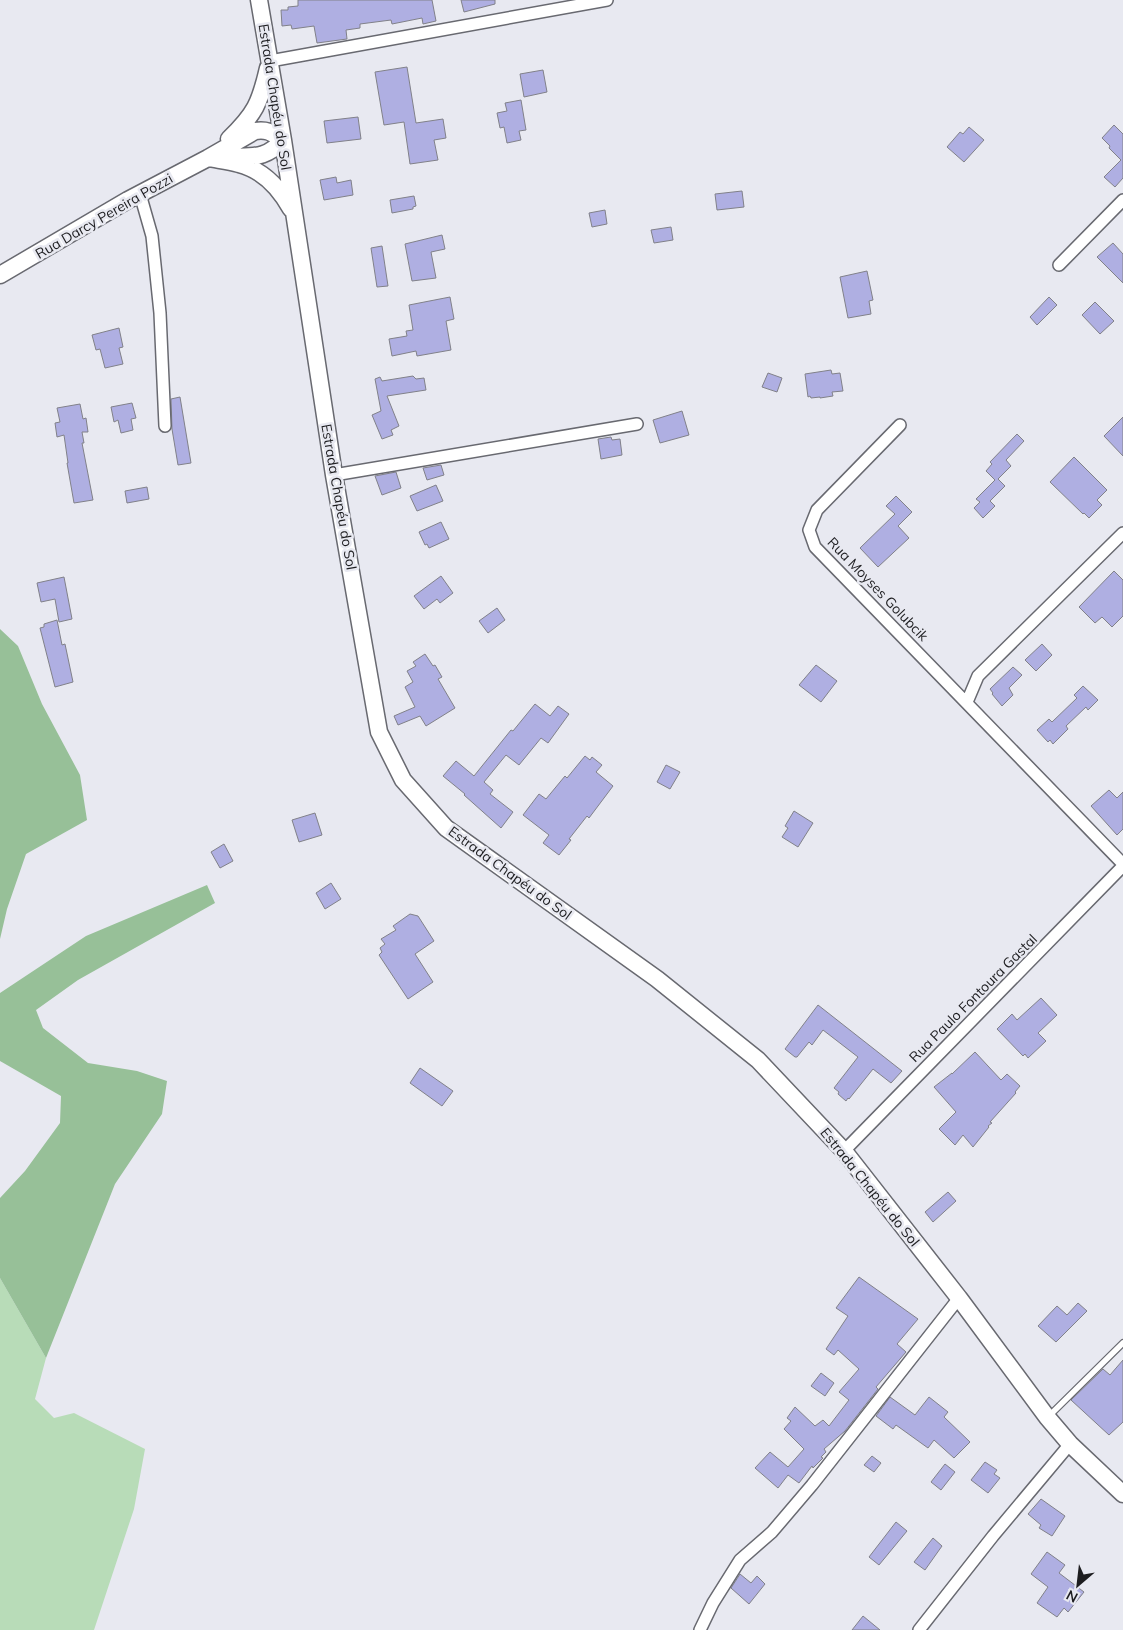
<svg xmlns="http://www.w3.org/2000/svg" width="1123" height="1630" font-family="Mulish,sans-serif">
  <rect width="100%" height="100%" fill="#e8e9f1"/>
  <path fill="#b8dcb8" d="M 0,1278 L 46,1358 L 35,1399 L 54,1418 L 74,1413 L 145,1449 L 134,1509 L 94,1630 L 0,1630 Z"/>
  <path fill="#97c098" d="M 0,629 L 18,646 L 42,704 L 80,775 L 87,820 L 26,854 L 7,909 L 0,939 Z
    M 207,885 L 215,903 L 78,980 L 36,1010 L 43,1028 L 88,1063 L 137,1071 L 167,1081 L 162,1114 L 115,1184 L 46,1358 L 0,1278 L 0,1198 L 25,1171 L 60,1123 L 61,1096 L 0,1061 L 0,993 L 86,936 Z"/>
  <path fill="#afafe2" stroke="#818189" d="M 298,0 L 432,0 L 436,21 L 423,24 L 422,18 L 392,24 L 391,20 L 360,24 L 360,28 L 346,30 L 347,39 L 317,43 L 314,26 L 292,29 L 291,25 L 282,26 L 281,10 L 288,10 L 288,7 L 298,6 Z
    M 461,0 L 495,0 L 495,4 L 464,12 Z
    M 407,67 L 416,123 L 443,119 L 446,138 L 434,140 L 438,160 L 410,164 L 404,122 L 384,125 L 375,72 Z
    M 543,70 L 547,92 L 524,97 L 520,74 Z
    M 521,100 L 526,130 L 519,131 L 521,140 L 507,143 L 504,127 L 500,128 L 497,113 L 507,111 L 505,103 Z
    M 358,117 L 361,139 L 327,143 L 324,121 Z
    M 1114,125 L 1123,134 L 1123,178 L 1115,187 L 1104,177 L 1121,160 L 1109,148 L 1110,146 L 1102,138 Z
    M 969,127 L 984,140 L 964,162 L 947,147 L 960,132 L 963,134 Z
    M 336,177 L 337,183 L 351,180 L 353,195 L 324,200 L 320,180 Z
    M 742,191 L 744,207 L 717,210 L 715,194 Z
    M 414,196 L 416,206 L 413,207 L 413,209 L 392,213 L 390,200 Z
    M 605,210 L 607,224 L 592,227 L 589,213 Z
    M 671,227 L 673,240 L 654,243 L 651,230 Z
    M 442,235 L 445,249 L 431,252 L 436,278 L 412,281 L 405,244 Z
    M 1113,243 L 1123,254 L 1123,283 L 1097,257 Z
    M 382,246 L 388,286 L 377,287 L 371,248 Z
    M 867,271 L 873,300 L 869,301 L 871,314 L 848,318 L 840,277 Z
    M 450,297 L 454,319 L 446,321 L 451,350 L 417,356 L 416,351 L 392,356 L 389,339 L 407,336 L 406,331 L 413,330 L 409,305 Z
    M 1049,297 L 1057,305 L 1037,325 L 1030,317 Z
    M 1095,302 L 1114,321 L 1100,334 L 1082,315 Z
    M 119,328 L 123,347 L 119,348 L 123,364 L 105,368 L 100,349 L 96,350 L 92,335 Z
    M 831,370 L 832,374 L 840,373 L 843,391 L 832,392 L 833,396 L 820,398 L 820,397 L 811,398 L 810,396 L 808,397 L 805,374 Z
    M 768,373 L 782,378 L 777,392 L 762,387 Z
    M 413,376 L 416,379 L 424,378 L 426,390 L 387,396 L 399,426 L 391,430 L 393,435 L 382,439 L 372,415 L 381,411 L 375,379 L 380,377 L 382,381 Z
    M 180,397 L 191,463 L 178,465 L 172,429 L 171,399 Z
    M 132,403 L 136,418 L 131,419 L 133,430 L 121,433 L 118,420 L 114,422 L 111,407 Z
    M 80,404 L 83,419 L 86,418 L 88,432 L 82,432 L 84,443 L 82,443 L 93,500 L 74,503 L 67,463 L 68,463 L 64,435 L 57,437 L 55,423 L 60,422 L 57,408 Z
    M 682,411 L 689,435 L 660,443 L 653,420 Z
    M 1123,417 L 1123,456 L 1104,436 Z
    M 1017,434 L 1024,441 L 1006,460 L 1011,466 L 998,479 L 1005,486 L 990,501 L 995,506 L 983,518 L 974,508 L 980,502 L 976,499 L 995,480 L 986,471 L 992,464 L 990,462 Z
    M 611,437 L 612,440 L 620,439 L 622,455 L 601,459 L 598,439 Z
    M 1074,457 L 1107,490 L 1097,500 L 1102,505 L 1089,518 L 1084,513 L 1083,514 L 1050,482 Z
    M 441,465 L 444,475 L 427,480 L 423,468 Z
    M 396,472 L 401,488 L 382,495 L 375,476 Z
    M 436,485 L 443,501 L 417,511 L 410,496 Z
    M 147,487 L 149,499 L 127,503 L 125,491 Z
    M 896,496 L 912,512 L 898,526 L 909,538 L 878,567 L 860,548 L 895,514 L 886,506 Z
    M 441,522 L 449,539 L 429,548 L 427,544 L 425,545 L 419,532 Z
    M 1114,571 L 1123,580 L 1123,616 L 1112,627 L 1102,617 L 1095,623 L 1079,607 Z
    M 441,576 L 453,593 L 440,603 L 437,599 L 424,609 L 414,596 Z
    M 64,577 L 72,619 L 59,622 L 55,599 L 41,602 L 37,583 Z
    M 497,608 L 505,620 L 488,633 L 479,621 Z
    M 57,620 L 62,645 L 65,644 L 73,682 L 55,687 L 40,628 L 44,627 L 44,624 Z
    M 1042,644 L 1052,655 L 1036,671 L 1025,660 Z
    M 425,654 L 433,666 L 435,665 L 442,677 L 438,679 L 455,708 L 426,726 L 420,716 L 398,725 L 394,716 L 415,707 L 405,687 L 413,682 L 407,671 L 416,666 L 413,662 Z
    M 816,665 L 837,681 L 821,702 L 799,685 Z
    M 1013,667 L 1022,675 L 1009,688 L 1013,695 L 1002,706 L 992,694 L 993,693 L 990,689 Z
    M 1083,686 L 1098,700 L 1088,710 L 1086,707 L 1066,726 L 1068,729 L 1053,744 L 1050,740 L 1048,742 L 1037,730 L 1049,719 L 1052,722 L 1077,698 L 1074,695 Z
    M 535,704 L 550,716 L 558,706 L 569,714 L 548,743 L 541,738 L 519,765 L 506,755 L 484,782 L 493,790 L 490,794 L 513,812 L 501,828 L 464,795 L 465,794 L 443,776 L 456,761 L 474,776 L 511,730 L 513,731 Z
    M 585,756 L 590,760 L 592,757 L 602,765 L 596,772 L 613,786 L 589,818 L 587,816 L 569,839 L 571,840 L 559,855 L 543,843 L 549,835 L 523,815 L 539,794 L 546,799 L 565,776 L 567,778 Z
    M 666,765 L 680,772 L 670,789 L 657,782 Z
    M 1109,790 L 1117,798 L 1123,792 L 1123,829 L 1117,835 L 1091,806 Z
    M 794,811 L 813,823 L 798,847 L 782,837 L 788,828 L 785,826 Z
    M 315,813 L 322,835 L 299,842 L 292,820 Z
    M 224,844 L 233,861 L 220,868 L 211,852 Z
    M 331,883 L 341,899 L 325,909 L 316,893 Z
    M 410,914 L 418,916 L 434,941 L 415,954 L 433,982 L 408,999 L 379,955 L 382,952 L 380,948 L 385,944 L 381,939 L 396,930 L 393,926 Z
    M 1041,998 L 1057,1015 L 1038,1033 L 1046,1041 L 1028,1058 L 1025,1054 L 1023,1056 L 997,1029 L 1012,1014 L 1017,1020 Z
    M 818,1005 L 902,1071 L 891,1083 L 873,1069 L 849,1099 L 848,1098 L 846,1101 L 838,1094 L 839,1092 L 834,1088 L 858,1057 L 823,1030 L 812,1045 L 809,1042 L 797,1057 L 795,1057 L 785,1049 Z
    M 975,1052 L 1001,1080 L 1007,1074 L 1020,1086 L 1015,1092 L 1016,1093 L 990,1122 L 992,1123 L 988,1126 L 989,1127 L 973,1147 L 963,1135 L 955,1145 L 939,1129 L 956,1112 L 934,1087 L 952,1073 L 952,1074 Z
    M 420,1068 L 453,1091 L 442,1106 L 410,1083 Z
    M 948,1192 L 956,1201 L 933,1222 L 925,1212 Z
    M 859,1277 L 918,1319 L 897,1344 L 906,1352 L 876,1387 L 878,1389 L 845,1431 L 824,1449 L 826,1452 L 821,1457 L 823,1458 L 813,1468 L 812,1466 L 799,1483 L 788,1475 L 778,1488 L 755,1468 L 770,1452 L 788,1467 L 804,1449 L 784,1429 L 791,1421 L 787,1418 L 795,1407 L 815,1426 L 823,1420 L 829,1426 L 849,1400 L 839,1392 L 859,1369 L 838,1350 L 834,1355 L 826,1349 L 848,1316 L 836,1308 Z
    M 1078,1303 L 1087,1311 L 1056,1342 L 1038,1326 L 1057,1306 L 1067,1315 Z
    M 1123,1360 L 1123,1422 L 1109,1435 L 1071,1400 L 1103,1369 L 1110,1375 Z
    M 821,1373 L 834,1383 L 825,1396 L 811,1386 Z
    M 890,1397 L 915,1415 L 929,1397 L 948,1412 L 944,1417 L 970,1442 L 954,1458 L 934,1440 L 928,1448 L 896,1425 L 893,1429 L 876,1416 Z
    M 872,1456 L 881,1463 L 874,1472 L 864,1465 Z
    M 985,1462 L 997,1470 L 994,1474 L 1000,1478 L 988,1493 L 971,1480 Z
    M 945,1464 L 955,1472 L 941,1490 L 931,1482 Z
    M 1041,1499 L 1065,1516 L 1052,1536 L 1039,1528 L 1041,1525 L 1028,1514 Z
    M 896,1522 L 907,1531 L 879,1565 L 869,1557 Z
    M 933,1538 L 942,1546 L 925,1570 L 914,1562 Z
    M 1047,1552 L 1065,1565 L 1059,1573 L 1084,1592 L 1068,1612 L 1064,1608 L 1057,1617 L 1037,1603 L 1048,1587 L 1031,1574 Z
    M 740,1574 L 751,1583 L 757,1576 L 765,1584 L 749,1604 L 731,1588 Z
    M 863,1616 L 880,1630 L 852,1630 Z"/>
  <g fill="none" stroke-linecap="round" stroke-linejoin="round">
    <g stroke="#686970" stroke-width="8">
      <path id="lane" d="M 1049,1416 L 1123,1343"/>
    </g>
    <g stroke="#686970" stroke-width="14">
      <path id="street" d="M 270,61 L 607,0
        M 140,194 L 152,236 L 160,313 L 165,426
        M 1059,265 L 1123,200
        M 900,425 L 817,510 L 809,530 L 815,547 L 1123,864
        M 334,475 L 637,424
        M 967,702 L 978,676 L 1123,533
        M 844,1151 L 1123,866
        M 700,1630 L 713,1603 L 740,1560 L 772,1532 L 812,1485 L 959,1298
        M 919,1630 L 993,1536 L 1070,1444"/>
    </g>
    <g stroke="#686970" stroke-width="19">
      <path id="secondary" d="M 259,0 L 283,140 L 334,475 L 379,732 L 403,780 L 446,828 L 657,979 L 758,1060 L 844,1151 L 959,1298 L 1047,1417 L 1070,1444 L 1123,1494
        M 229,139 C 255,114 260,103 268,68
        M 230,157 C 254,156 266,159 283,140
        M 208,158 C 218,160 229,161 239,164 C 263,170 280,189 291,209
        M 0,275 L 128,200 L 208,158 L 255,131 C 268,129 272,133 283,140"/>
    </g>
    <use href="#lane" stroke="#fff" stroke-width="5.5"/>
    <use href="#street" stroke="#fff" stroke-width="11"/>
    <use href="#secondary" stroke="#fff" stroke-width="16"/>
  </g>
  <g text-anchor="middle" dominant-baseline="central" stroke-width="5" stroke-linejoin="round" paint-order="stroke">
    <g font-size="14" fill="#1d1d20" stroke="#e8e9f1">
      <text transform="translate(275 97) rotate(81)">Estrada Chapéu do Sol</text>
      <text transform="translate(104 216) rotate(-30)">Rua Darcy Pereira Pozzi</text>
      <text transform="translate(339 497) rotate(80)">Estrada Chapéu do Sol</text>
      <text transform="translate(878 589) rotate(46)">Rua Moyses Golubcik</text>
      <text transform="translate(510 873) rotate(36)">Estrada Chapéu do Sol</text>
      <text transform="translate(973 998) rotate(-45)">Rua Paulo Fontoura Gastal</text>
      <text transform="translate(870 1187) rotate(51)">Estrada Chapéu do Sol</text>
    </g>
  </g>
  <g transform="translate(1078 1585) rotate(208)" stroke="#e8e9f1" stroke-width="4" paint-order="stroke">
  <path d="M0-4L9 19L0 12L-9 19Z" fill="#1d1d20"/>
  <text y="-8" font-size="14" font-weight="bold" text-anchor="middle" fill="#1d1d20">N</text>
  </g>
</svg>
